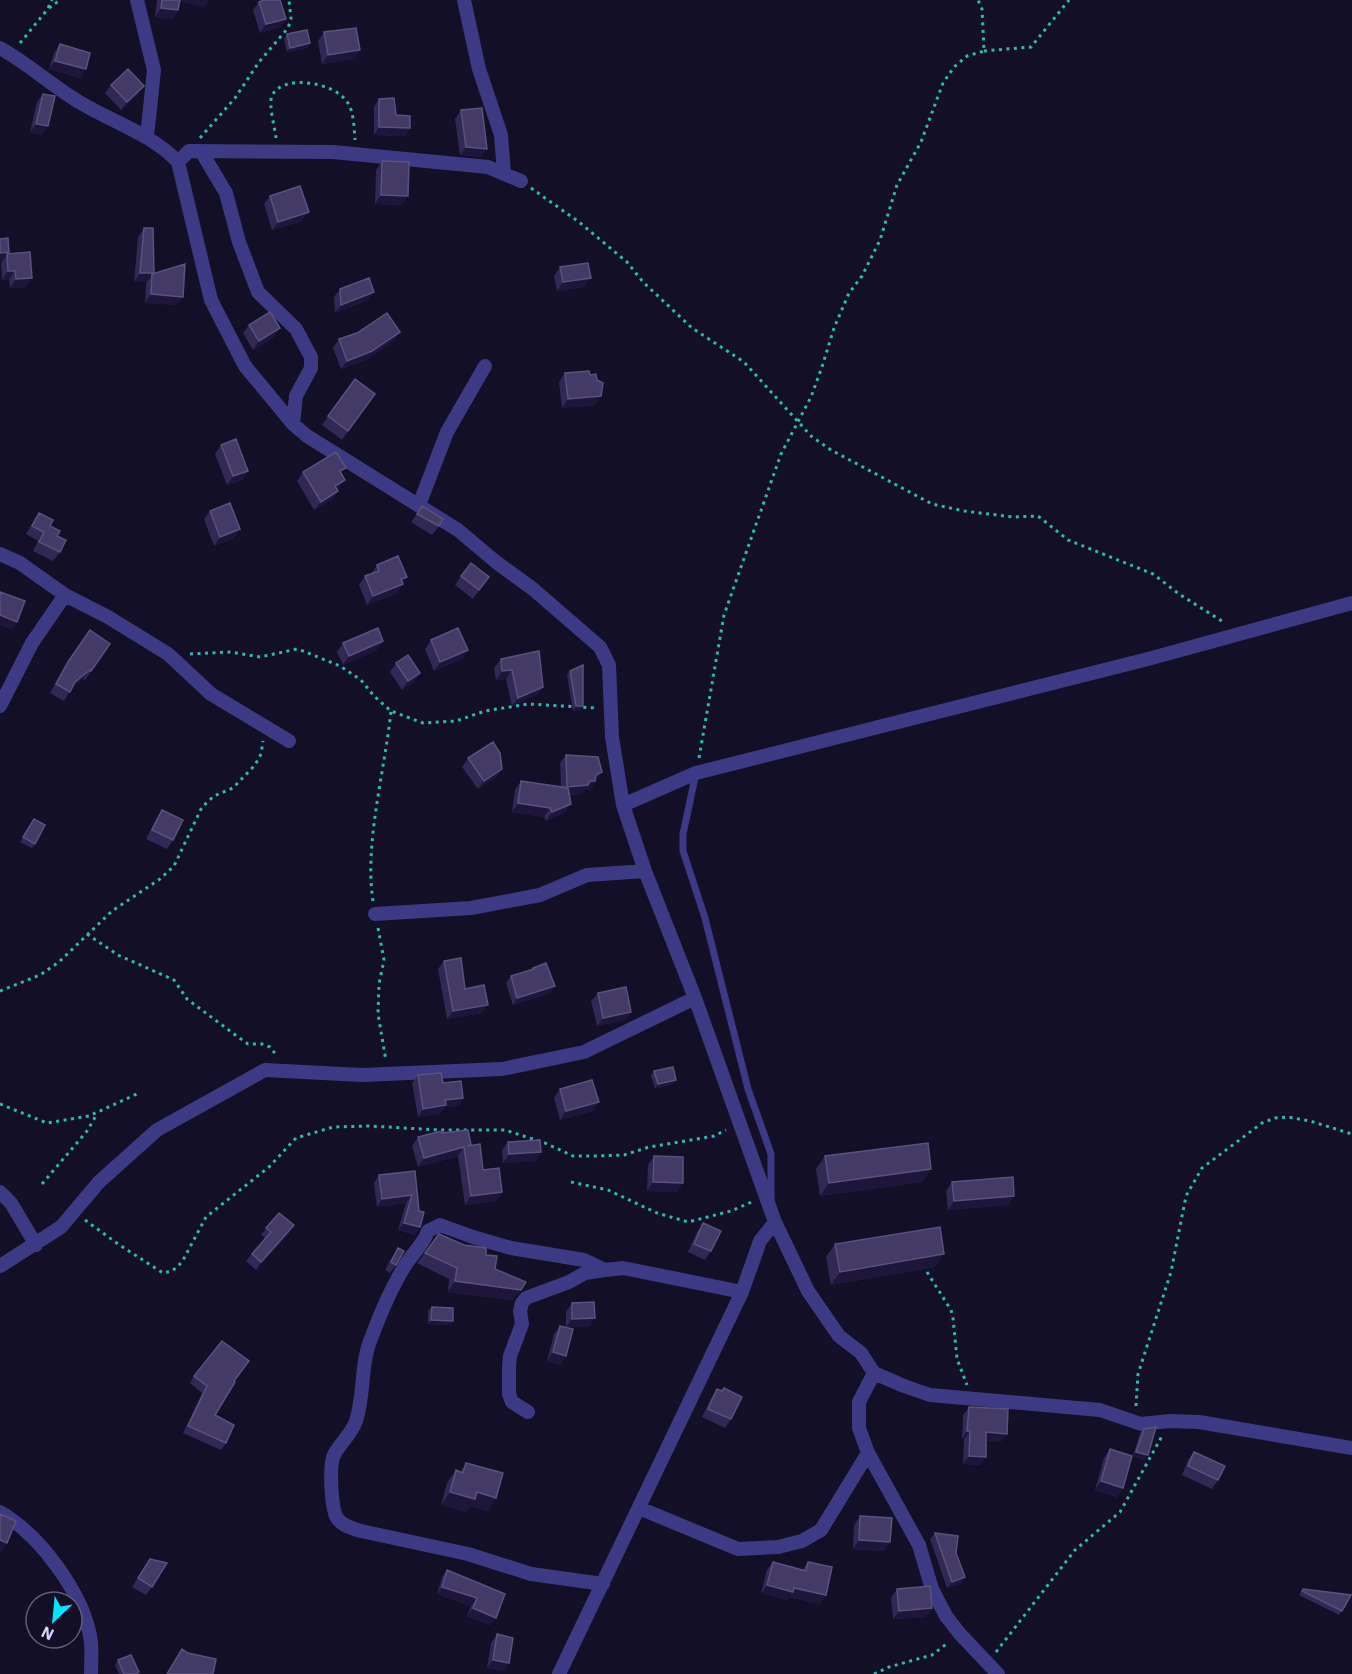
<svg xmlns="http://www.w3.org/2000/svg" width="1352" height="1674" font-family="'IBM Plex Sans',sans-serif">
  <rect width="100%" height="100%" fill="#130f26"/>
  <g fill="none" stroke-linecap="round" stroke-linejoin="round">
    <path stroke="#2fb8b0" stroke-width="3" stroke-dasharray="3 4.5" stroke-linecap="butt" d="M 49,8 L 60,0
      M 20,43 L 47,10 L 52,0
      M 984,51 L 1031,47 L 1069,0
      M 200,138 L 235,98 L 259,62 L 288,28 L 291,19 L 289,0
      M 276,138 C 275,128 268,104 272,96 C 281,74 334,81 348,103 C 354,113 354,128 355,140
      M 531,188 L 579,222 L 627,262 L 643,282 L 692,328 L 744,362 L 811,436 L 831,450 L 932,504 L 964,511 L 1013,517 L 1038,516 L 1068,540 L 1153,574 L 1179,594 L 1225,623
      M 190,654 L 230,652 L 260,657 L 297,649 L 303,651 L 340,666 L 361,680 L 374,696 L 391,711 L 423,723 L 456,721 L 485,711 L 528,704 L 597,708
      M 699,758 L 724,615 L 781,454 L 811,397 L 822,367 L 834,328 L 849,293 L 862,276 L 880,240 L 897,185 L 921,142 L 943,83 L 954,67 L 967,56 L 984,51 L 982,9 L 978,0
      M 373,901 C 364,844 385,770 391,711
      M 378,928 L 384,960 L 379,984 L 378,1014 L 386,1061
      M 87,934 L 118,955 L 174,980 L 187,999 L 234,1034 L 248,1044 L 262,1044 L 270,1047 L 277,1056
      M 0,991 L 40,975 L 59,962 L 112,911 L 160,879 L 174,866 L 202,807 L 214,796 L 233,788 L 255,765 L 261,754 L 263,741
      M 0,1104 L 47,1123 L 89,1116 L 139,1093
      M 571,1182 L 608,1190 L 657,1213 L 688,1222 L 731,1211 L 754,1201
      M 42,1184 L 87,1131 L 97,1114
      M 85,1220 L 118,1244 L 163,1273 L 172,1271 L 182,1262 L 206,1217 L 269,1167 L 296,1138 L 333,1127 L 369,1126 L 440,1130 L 505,1130 L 545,1143 L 573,1156 L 594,1156 L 624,1155 L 649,1147 L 714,1136 L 726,1130
      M 927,1272 L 951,1310 L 953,1318 L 957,1359 L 967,1385
      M 1136,1406 L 1138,1374 L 1171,1272 L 1186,1196 L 1202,1168 L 1262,1123 L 1275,1118 L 1288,1117 L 1310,1121 L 1352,1134
      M 996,1652 L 1075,1550 L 1120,1512 L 1162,1436
      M 874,1674 L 889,1667 L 932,1655 L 949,1642"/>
    <path stroke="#3d3a85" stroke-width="7" d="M 696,773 L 683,834 L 683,851 L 705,918 L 748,1089 L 771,1154 L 771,1200"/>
    <path stroke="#3d3a85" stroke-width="14" d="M 137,0 L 154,70 L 147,137
      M 464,0 L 479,69 L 501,135 L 504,173
      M 0,48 C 27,63 50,84 76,100 C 109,121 151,133 178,162 L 211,300 L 245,366 L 293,424 L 307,436 L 458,530 L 496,562 L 533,589 L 593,641 L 600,647 L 609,665 L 612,737 L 623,805 L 645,871 L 695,998 L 775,1222 L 808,1291 L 839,1336 L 861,1353 L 874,1373 L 904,1386 L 930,1395 L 1100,1410 L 1141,1424 L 1170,1421 L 1199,1422 L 1352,1448
      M 201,151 L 226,193 L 239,242 L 258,292 L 296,329 L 311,357 L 311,368 L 296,396 L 293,424
      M 178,162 L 189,151 L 333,152 L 488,167 L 521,181
      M 419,505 L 447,432 L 485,366
      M 0,554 L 20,563 L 65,595 L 108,617 L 168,654 L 211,694 L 289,741
      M 0,706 L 32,643 L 65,595
      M 623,805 L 696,773 L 1148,659 L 1352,603
      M 375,914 L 471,908 L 540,895 L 587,875 L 645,871
      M 0,1192 L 11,1203 L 36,1245
      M 0,1266 L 61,1227 L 99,1182 L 157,1130 L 265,1070 L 362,1075 L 502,1069 L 584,1052 L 695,998
      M 874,1373 L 859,1402 L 859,1428 L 868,1453 L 919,1545 L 932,1589 L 946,1616 L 960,1634 L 998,1674
      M 528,1412 L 512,1402 L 509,1394 L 509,1367 L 510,1356 L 522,1324 L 520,1311 L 522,1303 L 526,1298 L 569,1282 L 585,1273 L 605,1270
      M 639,1508 L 738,1549 L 778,1547 L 802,1541 L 821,1530 L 868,1453
      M 0,1512 C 40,1535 85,1595 91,1642 C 92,1652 91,1663 91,1674
      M 603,1584 L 531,1574 L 468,1554 L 361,1531 C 354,1529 342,1526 337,1518 C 331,1508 329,1465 334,1455 C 340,1443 351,1435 356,1421 C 365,1393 360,1363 372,1336 C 381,1312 394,1282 408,1261 C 415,1251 424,1243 428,1231 L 440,1225 L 473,1237 L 511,1248 L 584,1260 L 605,1270 L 623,1268 L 742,1292
      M 559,1674 L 742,1292 L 760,1241 L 775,1222"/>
  </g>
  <path fill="#312854" d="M 157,0 L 209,0 L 204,7 L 179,1 L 178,10 L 172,19 L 155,17 Z
    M 259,2 L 286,19 L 280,27 L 260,33 L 253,10 Z
    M 324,32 L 360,50 L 354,59 L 322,64 L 318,41 Z
    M 287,34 L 310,43 L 307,48 L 287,52 L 284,39 Z
    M 60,44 L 80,78 L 49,69 L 54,53 Z
    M 111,85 L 138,94 L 121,110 L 105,93 Z
    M 43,94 L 42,135 L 30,132 L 37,102 Z
    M 379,99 L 410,128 L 405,136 L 374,135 L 374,107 Z
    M 461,110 L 481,157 L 460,155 L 455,119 Z
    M 382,161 L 402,205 L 375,204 L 376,170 Z
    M 270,196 L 302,221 L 272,230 L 264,204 Z
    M 144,228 L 154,273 L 153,274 L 177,305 L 145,303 L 146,283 L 147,282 L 134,282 L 138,237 Z
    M 0,239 L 8,254 L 26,287 L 10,288 L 9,279 L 2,280 L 1,263 L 3,260 L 0,261 Z
    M 560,267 L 584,287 L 557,291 L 554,276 Z
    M 340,289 L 368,300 L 335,313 L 334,297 Z
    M 249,325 L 274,337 L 253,350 L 243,333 Z
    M 339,339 L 394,341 L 366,360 L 341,369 L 333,348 Z
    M 565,373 L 595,405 L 562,408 L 559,382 Z
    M 355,379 L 375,394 L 342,440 L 322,425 Z
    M 221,445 L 248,471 L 242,480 L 227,485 L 215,454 Z
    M 303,472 L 342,474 L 339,488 L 337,490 L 332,500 L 314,510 L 297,481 Z
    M 422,506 L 439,526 L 432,535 L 411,522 Z
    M 210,511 L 240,529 L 234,538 L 214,546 L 204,519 Z
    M 39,513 L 50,526 L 57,536 L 60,552 L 53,561 L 33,551 L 38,541 L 26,534 L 33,522 Z
    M 471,563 L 489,577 L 473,599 L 455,585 Z
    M 377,565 L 407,577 L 397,593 L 367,605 L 359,585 L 365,576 L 371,574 Z
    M 90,630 L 110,644 L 85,680 L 83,679 L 72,688 L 64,701 L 50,693 L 62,671 Z
    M 431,640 L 468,650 L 462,659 L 434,671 L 425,649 Z
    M 343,643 L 377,650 L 343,665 L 337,652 Z
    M 501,659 L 543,687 L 537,695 L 512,706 L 506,679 L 496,680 L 494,668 Z
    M 396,663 L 414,682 L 402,690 L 390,672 Z
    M 570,671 L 583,706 L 580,710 L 573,711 L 567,675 Z
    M 566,755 L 596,781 L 589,790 L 584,790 L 582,794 L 569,795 L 565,812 L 546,821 L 544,817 L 512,812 L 515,790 L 521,781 L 561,787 L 560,763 Z
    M 468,758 L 496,777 L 478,789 L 462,767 Z
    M 162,810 L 173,840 L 167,849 L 146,839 L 156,819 Z
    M 34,819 L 35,844 L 32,848 L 20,842 Z
    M 444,961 L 465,989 L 482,1013 L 447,1019 L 438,969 Z
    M 533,968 L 550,993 L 513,1005 L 506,983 L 511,976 L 532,970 Z
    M 598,993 L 631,1012 L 625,1020 L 597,1026 L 591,1001 Z
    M 654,1071 L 676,1080 L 673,1084 L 655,1089 L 651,1075 Z
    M 418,1075 L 443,1083 L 463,1098 L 458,1106 L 445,1107 L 441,1113 L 418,1117 L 412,1083 Z
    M 560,1089 L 593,1111 L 560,1120 L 554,1098 Z
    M 442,1133 L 471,1145 L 483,1170 L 502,1192 L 496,1201 L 465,1205 L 458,1156 L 418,1167 L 412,1146 L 418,1137 Z
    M 508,1142 L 541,1152 L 535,1161 L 503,1163 L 502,1150 Z
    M 654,1156 L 677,1192 L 647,1191 L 648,1165 Z
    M 825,1156 L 931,1169 L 922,1182 L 820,1196 L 816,1169 Z
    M 415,1171 L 420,1227 L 415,1235 L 398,1230 L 406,1203 L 377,1207 L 374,1183 L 379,1175 Z
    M 952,1182 L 1014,1196 L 1008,1205 L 948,1210 L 946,1191 Z
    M 703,1223 L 711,1251 L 705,1260 L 688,1252 L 697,1232 Z
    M 266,1228 L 289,1233 L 256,1270 L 246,1261 L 265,1238 L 261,1235 Z
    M 439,1234 L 486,1255 L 513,1300 L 448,1292 L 449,1279 L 417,1263 Z
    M 835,1244 L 935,1267 L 831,1285 L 826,1257 Z
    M 398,1248 L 396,1265 L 390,1273 L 385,1270 L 392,1257 Z
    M 572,1303 L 589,1327 L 566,1327 L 566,1356 L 560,1365 L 547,1361 L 554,1334 L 560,1326 L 566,1327 L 566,1312 Z
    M 432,1307 L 453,1321 L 450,1325 L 428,1324 L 428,1311 Z
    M 249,1361 L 234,1381 L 215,1415 L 226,1443 L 221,1450 L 183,1433 L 202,1393 L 190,1383 L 194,1376 Z
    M 724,1388 L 731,1419 L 725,1428 L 702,1417 L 711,1398 L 717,1389 L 722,1391 Z
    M 969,1407 L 1001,1442 L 986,1441 L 980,1465 L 963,1464 L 964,1439 L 962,1439 L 963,1415 Z
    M 1144,1429 L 1145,1460 L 1133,1456 L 1140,1433 Z
    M 1110,1449 L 1123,1488 L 1117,1497 L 1095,1490 L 1104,1458 Z
    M 1194,1452 L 1218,1480 L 1212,1489 L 1182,1475 L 1188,1460 Z
    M 466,1463 L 496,1498 L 487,1511 L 470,1506 L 466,1512 L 441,1505 L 447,1483 L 456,1470 L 460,1472 Z
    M 860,1516 L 890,1542 L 884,1551 L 853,1549 L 854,1525 Z
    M 935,1533 L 956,1553 L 965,1577 L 960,1584 L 947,1588 L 930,1539 Z
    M 150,1559 L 152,1587 L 146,1595 L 132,1587 Z
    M 773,1562 L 802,1570 L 808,1562 L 820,1604 L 789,1597 L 787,1600 L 761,1593 L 767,1570 Z
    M 447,1570 L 505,1594 L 490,1625 L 467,1616 L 471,1606 L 437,1594 L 442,1577 Z
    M 897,1589 L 932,1608 L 926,1617 L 893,1619 L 891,1598 Z
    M 1303,1589 L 1342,1611 L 1339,1615 L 1299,1595 Z
    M 497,1634 L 503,1671 L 487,1668 L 491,1643 Z
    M 118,1660 L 139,1672 L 138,1674 L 119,1674 L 115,1665 Z"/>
  <path fill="#1d163a" d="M 180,0 L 209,0 L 204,7 L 179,1 Z
    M 161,8 L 178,10 L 172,19 L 155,17 Z
    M 286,19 L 280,27 L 260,33 L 266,24 Z
    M 310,43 L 307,48 L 287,52 L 290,48 Z
    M 360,50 L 354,59 L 322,64 L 328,55 Z
    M 55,61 L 86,69 L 80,78 L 49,69 Z
    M 144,86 L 138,94 L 121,110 L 127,102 Z
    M 36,124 L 48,126 L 42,135 L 30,132 Z
    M 379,127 L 410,128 L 405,136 L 374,135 Z
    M 466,147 L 487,149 L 481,157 L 460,155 Z
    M 381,195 L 408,196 L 402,205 L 375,204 Z
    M 309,212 L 302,221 L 272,230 L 278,222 Z
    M 9,252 L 3,260 L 0,261 L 0,253 Z
    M 8,271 L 15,271 L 9,279 L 2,280 Z
    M 140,273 L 154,273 L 147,282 L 134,282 Z
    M 32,278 L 26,287 L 10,288 L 16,279 Z
    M 591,278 L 584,287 L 557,291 L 563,282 Z
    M 374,292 L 368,300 L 335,313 L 341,305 Z
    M 151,294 L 183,297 L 177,305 L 145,303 Z
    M 280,328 L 274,337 L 253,350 L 259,341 Z
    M 400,332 L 394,341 L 366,360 L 341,369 L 347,361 Z
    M 601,396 L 595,405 L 562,408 L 568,399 Z
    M 248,471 L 242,480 L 227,485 L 233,476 Z
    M 345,480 L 339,488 L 329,495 L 335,486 Z
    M 338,491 L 332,500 L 314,510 L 321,502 Z
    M 240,529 L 234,538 L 214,546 L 220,537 Z
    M 407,577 L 397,593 L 367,605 L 373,596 Z
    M 0,615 L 17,622 L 12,630 L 0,625 Z
    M 383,641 L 377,650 L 343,665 L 349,656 Z
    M 468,650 L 462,659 L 434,671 L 440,662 Z
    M 90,670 L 83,679 L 69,690 L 75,682 Z
    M 512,670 L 506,679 L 496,680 L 502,671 Z
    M 420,673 L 414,682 L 402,690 L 408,681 Z
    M 543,687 L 537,695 L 512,706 L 518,698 Z
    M 576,706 L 583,706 L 580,710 L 573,711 Z
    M 502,769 L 496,777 L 478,789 L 484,781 Z
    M 602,772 L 589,790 L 584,790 L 582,794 L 561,795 L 567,787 Z
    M 518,803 L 550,808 L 544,817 L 512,812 Z
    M 571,804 L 565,812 L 546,821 L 552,812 Z
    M 555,986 L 550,993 L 513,1005 L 517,998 Z
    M 488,1005 L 482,1013 L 447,1019 L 453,1011 Z
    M 631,1012 L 625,1020 L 597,1026 L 603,1018 Z
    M 676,1080 L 673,1084 L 655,1089 L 658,1084 Z
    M 463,1098 L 458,1106 L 445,1107 L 441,1113 L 418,1117 L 423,1109 L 445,1100 Z
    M 599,1102 L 593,1111 L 560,1120 L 566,1111 Z
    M 464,1147 L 458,1156 L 418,1167 L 424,1158 Z
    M 541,1152 L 535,1161 L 503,1163 L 509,1154 Z
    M 931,1169 L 922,1182 L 820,1196 L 829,1183 Z
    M 653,1182 L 683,1183 L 677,1192 L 647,1191 Z
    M 502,1192 L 496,1201 L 465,1205 L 471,1196 Z
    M 412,1195 L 406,1203 L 377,1207 L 382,1199 Z
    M 1014,1196 L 1008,1205 L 948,1210 L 954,1201 Z
    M 404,1223 L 420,1227 L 415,1235 L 398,1230 Z
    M 294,1225 L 289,1233 L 256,1270 L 261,1262 Z
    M 944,1254 L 935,1267 L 831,1285 L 840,1272 Z
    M 455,1281 L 521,1290 L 513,1300 L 448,1292 Z
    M 595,1318 L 589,1327 L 566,1327 L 572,1319 Z
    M 431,1320 L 453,1321 L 450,1325 L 428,1324 Z
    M 553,1352 L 566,1356 L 560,1365 L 547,1361 Z
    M 967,1431 L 970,1431 L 964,1439 L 962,1439 Z
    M 986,1432 L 1007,1434 L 1001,1442 L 980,1441 Z
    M 1136,1452 L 1148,1455 L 1145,1460 L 1133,1456 Z
    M 969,1456 L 986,1457 L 980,1465 L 963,1464 Z
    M 1101,1481 L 1123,1488 L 1117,1497 L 1095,1490 Z
    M 450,1492 L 477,1492 L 496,1498 L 487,1511 L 470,1506 L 466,1512 L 441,1505 Z
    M 0,1540 L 7,1543 L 1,1552 L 0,1551 Z
    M 859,1540 L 890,1542 L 884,1551 L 853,1549 Z
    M 965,1577 L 960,1584 L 947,1588 L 952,1582 Z
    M 767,1585 L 794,1588 L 826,1595 L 820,1604 L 789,1597 L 787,1600 L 761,1593 Z
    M 442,1587 L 477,1598 L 471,1606 L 437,1594 Z
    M 473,1608 L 496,1618 L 490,1625 L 467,1616 Z
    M 932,1608 L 926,1617 L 893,1619 L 899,1611 Z
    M 493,1660 L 509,1663 L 503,1671 L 487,1668 Z"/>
  <path fill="#433a66" stroke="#5a527e" stroke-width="1.5" d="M 162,0 L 180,0 L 178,10 L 161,8 Z
    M 264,0 L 280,0 L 286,19 L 266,24 L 259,2 Z
    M 356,28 L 360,50 L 328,55 L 324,32 Z
    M 307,30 L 310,43 L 290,48 L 287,34 Z
    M 60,44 L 90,53 L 86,69 L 55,61 Z
    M 128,69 L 144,86 L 127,102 L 111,85 Z
    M 43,94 L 55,96 L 48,126 L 36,124 Z
    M 394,98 L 396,115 L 410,116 L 410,128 L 379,127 L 379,99 Z
    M 482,108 L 487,149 L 466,147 L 461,110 Z
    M 382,161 L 409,162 L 408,196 L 381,195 Z
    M 300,186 L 309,212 L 278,222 L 270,196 Z
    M 144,228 L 153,228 L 154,273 L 140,273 Z
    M 8,238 L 9,252 L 0,253 L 0,239 Z
    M 30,252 L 32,278 L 16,279 L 15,271 L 8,271 L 7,254 Z
    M 588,263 L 591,278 L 563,282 L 560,267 Z
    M 185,264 L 183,297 L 151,294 L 152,274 Z
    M 369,278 L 374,292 L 341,305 L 340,289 Z
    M 270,312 L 280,328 L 259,341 L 249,325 Z
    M 387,313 L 400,332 L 372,351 L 347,361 L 339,339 L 357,333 Z
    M 589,371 L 590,375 L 596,374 L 597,380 L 603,383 L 601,396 L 568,399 L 565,373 Z
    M 355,379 L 375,394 L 348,431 L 328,416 Z
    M 236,439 L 248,471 L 233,476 L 221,445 Z
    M 336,452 L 346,468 L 340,471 L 345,480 L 335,486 L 338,491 L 321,502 L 303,472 Z
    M 230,503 L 240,529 L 220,537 L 210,511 Z
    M 422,506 L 443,519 L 439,526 L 417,514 Z
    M 39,513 L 53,520 L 50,526 L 60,531 L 57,536 L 66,540 L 60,552 L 39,542 L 44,532 L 32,526 Z
    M 398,556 L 407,577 L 401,579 L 403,584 L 373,596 L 365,576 L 379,571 L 377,565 Z
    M 471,563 L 489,577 L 479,590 L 461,576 Z
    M 0,592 L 25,601 L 17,622 L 0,615 Z
    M 378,628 L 383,641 L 349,656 L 343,643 Z
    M 458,628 L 468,650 L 440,662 L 431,640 Z
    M 90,630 L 110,644 L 91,671 L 90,670 L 75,682 L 70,692 L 56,684 L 68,662 Z
    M 539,651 L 543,687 L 518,698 L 512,670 L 502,671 L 501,659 Z
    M 408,655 L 420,673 L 408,681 L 396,663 Z
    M 583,665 L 583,706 L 576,706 L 570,671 Z
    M 493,742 L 500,753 L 502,769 L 484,781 L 468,758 Z
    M 566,755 L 598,757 L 602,772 L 596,775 L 595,781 L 590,781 L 588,785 L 567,787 Z
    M 521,781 L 568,788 L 571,804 L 552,812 L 550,808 L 518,803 Z
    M 162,810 L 183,820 L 173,840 L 152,830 Z
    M 34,819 L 45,825 L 35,844 L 23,837 Z
    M 461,958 L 465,989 L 484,985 L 488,1005 L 453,1011 L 444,961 Z
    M 546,963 L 555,986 L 517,998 L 511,976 L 534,969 L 533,968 Z
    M 626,987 L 631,1012 L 603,1018 L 598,993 Z
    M 673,1067 L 676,1080 L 658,1084 L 654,1071 Z
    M 441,1073 L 443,1083 L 461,1081 L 463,1098 L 445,1100 L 446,1105 L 423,1109 L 418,1075 Z
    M 592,1080 L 599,1102 L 566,1111 L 560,1089 Z
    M 468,1130 L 471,1145 L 467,1146 L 480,1144 L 483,1170 L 499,1168 L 502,1192 L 471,1196 L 464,1147 L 424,1158 L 418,1137 L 442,1131 L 442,1133 Z
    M 540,1140 L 541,1152 L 509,1154 L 508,1142 Z
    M 928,1143 L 931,1169 L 829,1183 L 825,1156 Z
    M 654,1156 L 683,1157 L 683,1183 L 653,1182 Z
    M 415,1171 L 419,1211 L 424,1212 L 420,1227 L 404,1223 L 412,1195 L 382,1199 L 379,1175 Z
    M 1013,1177 L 1014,1196 L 954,1201 L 952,1182 Z
    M 279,1213 L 294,1225 L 261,1262 L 252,1254 L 271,1232 L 266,1228 Z
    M 703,1223 L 721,1231 L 711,1251 L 694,1244 Z
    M 940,1227 L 944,1254 L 840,1272 L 835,1244 Z
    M 439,1234 L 464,1245 L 486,1248 L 486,1255 L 497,1256 L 495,1269 L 526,1282 L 521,1290 L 455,1281 L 457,1268 L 425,1253 Z
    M 398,1248 L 404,1251 L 396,1265 L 391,1262 Z
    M 594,1302 L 595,1318 L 572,1319 L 572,1303 Z
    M 432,1307 L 453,1308 L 453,1321 L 431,1320 Z
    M 560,1326 L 573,1329 L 566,1356 L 553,1352 Z
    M 222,1341 L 249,1361 L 234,1381 L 235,1382 L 215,1415 L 234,1425 L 226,1443 L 188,1426 L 207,1386 L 194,1376 Z
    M 724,1388 L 742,1397 L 731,1419 L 708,1409 L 717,1389 L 722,1391 Z
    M 969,1407 L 1008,1409 L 1007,1434 L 986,1432 L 986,1457 L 969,1456 L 970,1431 L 967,1431 Z
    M 1156,1427 L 1148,1455 L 1136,1452 L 1144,1429 Z
    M 1110,1449 L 1132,1456 L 1123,1488 L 1101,1481 Z
    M 1194,1452 L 1225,1466 L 1218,1480 L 1188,1466 Z
    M 466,1463 L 503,1473 L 496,1498 L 477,1492 L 475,1499 L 450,1492 L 456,1470 L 463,1473 Z
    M 0,1514 L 16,1521 L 7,1543 L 0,1540 Z
    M 860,1516 L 892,1518 L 890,1542 L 859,1540 Z
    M 935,1533 L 958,1536 L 956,1553 L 965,1577 L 952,1582 Z
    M 150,1559 L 167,1563 L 152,1587 L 138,1578 Z
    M 773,1562 L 806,1571 L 808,1562 L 832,1567 L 826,1595 L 794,1588 L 793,1592 L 767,1585 Z
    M 447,1570 L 505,1594 L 496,1618 L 473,1608 L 477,1598 L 442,1587 Z
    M 930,1586 L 932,1608 L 899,1611 L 897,1589 Z
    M 1303,1589 L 1351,1595 L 1342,1611 L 1302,1591 Z
    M 497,1634 L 513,1638 L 509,1663 L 493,1660 Z
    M 182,1649 L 188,1653 L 216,1659 L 213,1674 L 167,1674 Z
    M 131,1655 L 139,1672 L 136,1674 L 124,1674 L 118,1660 Z"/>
  <g transform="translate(54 1620) rotate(206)"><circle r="28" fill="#130f26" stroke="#625e7d" stroke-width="1.5"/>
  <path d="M0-4.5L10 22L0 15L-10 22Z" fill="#00e5ff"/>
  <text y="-9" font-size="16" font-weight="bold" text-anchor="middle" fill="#d9d4ff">N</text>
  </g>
</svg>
